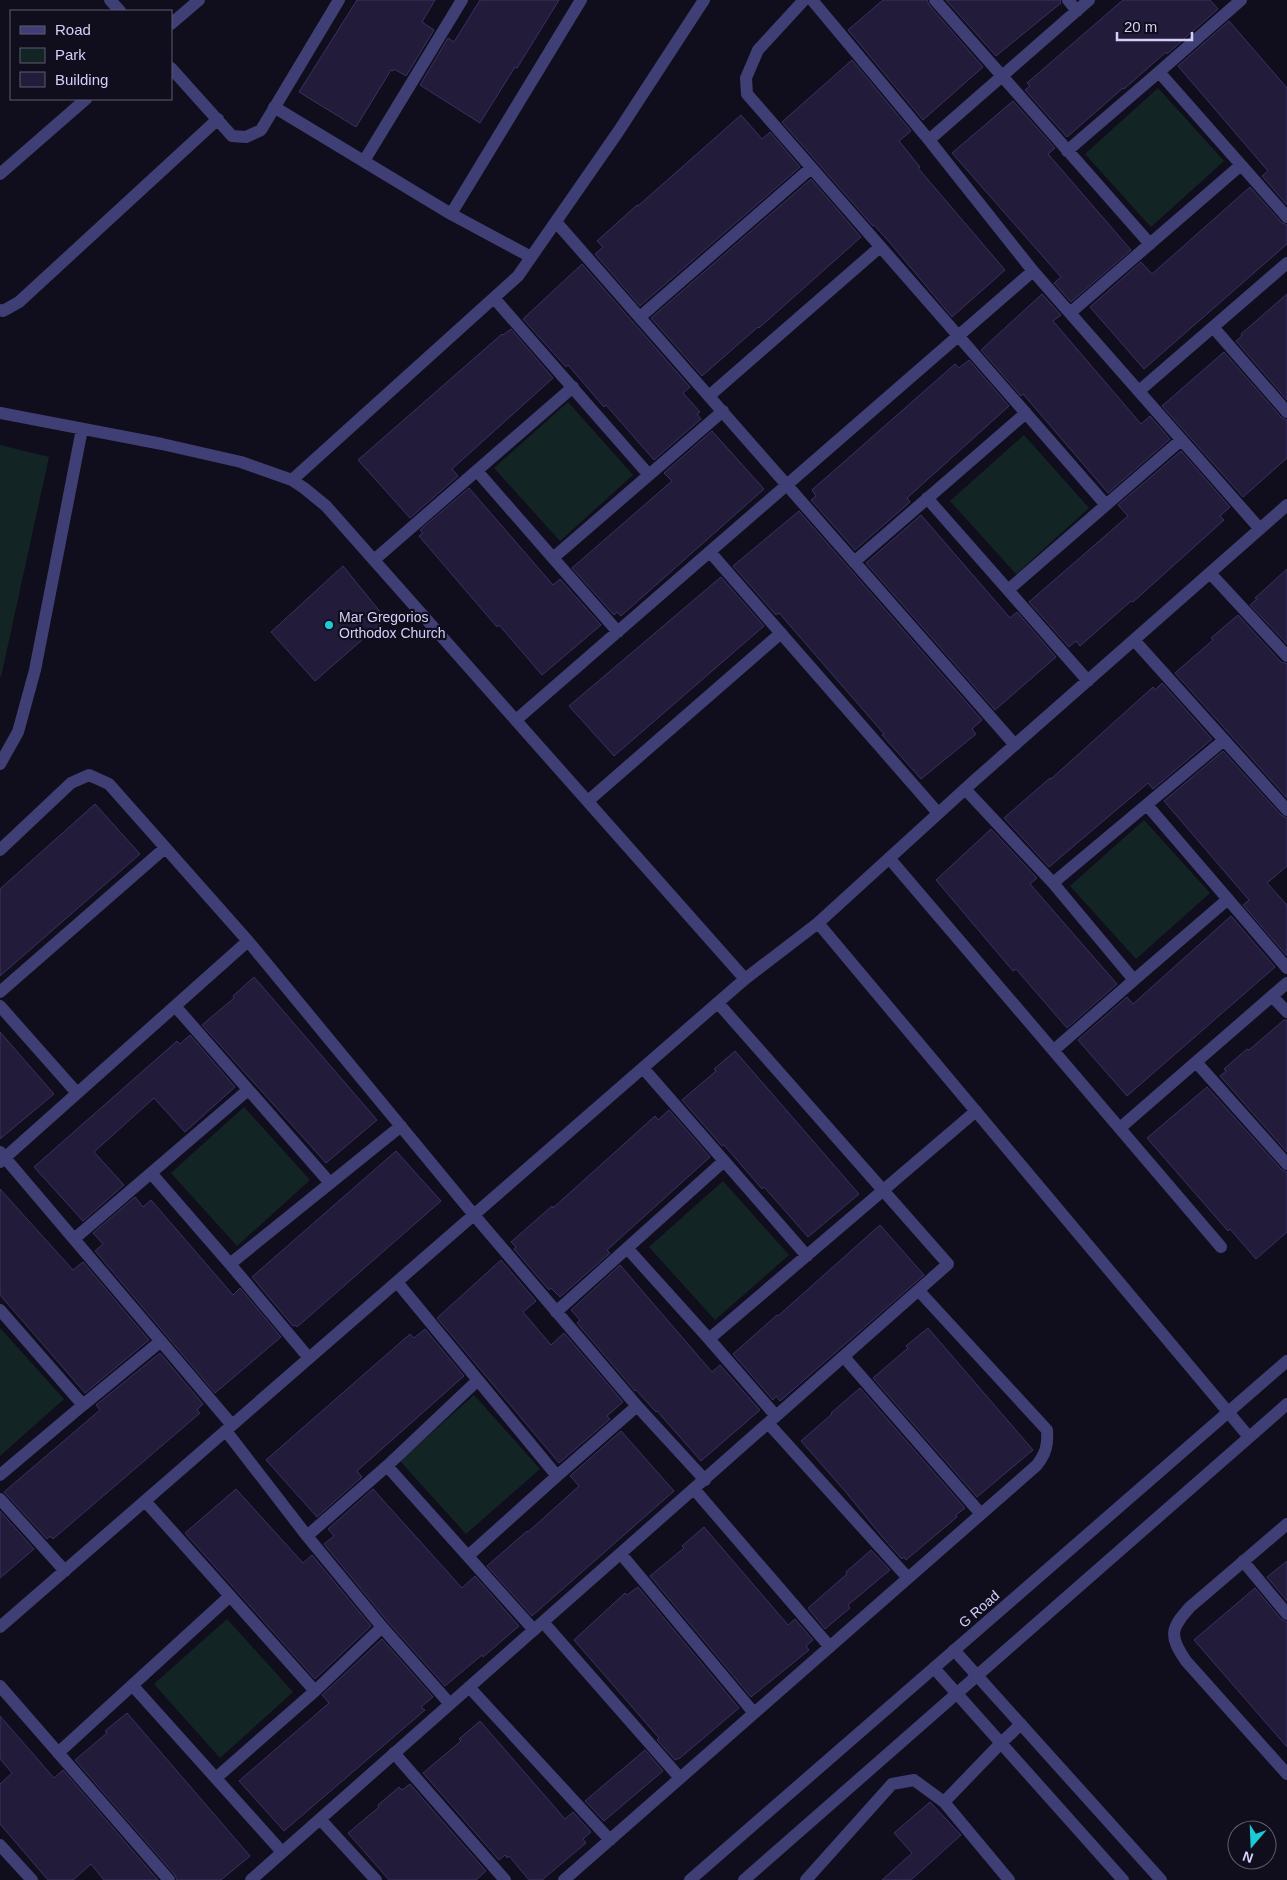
<svg xmlns="http://www.w3.org/2000/svg" width="1287" height="1880" font-family="Arial,sans-serif">
  <rect width="100%" height="100%" fill="#100e1c"/>
  <path fill="#122524" d="M 1158,88 L 1224,161 L 1151,227 L 1085,154 Z
    M 568,402 L 633,475 L 560,541 L 494,468 Z
    M 1024,435 L 1089,508 L 1016,574 L 950,501 Z
    M 0,445 L 49,457 L 1,677 L 0,676 Z
    M 1144,820 L 1210,893 L 1136,959 L 1070,886 Z
    M 244,1107 L 310,1180 L 237,1246 L 171,1173 Z
    M 723,1181 L 789,1255 L 715,1320 L 649,1247 Z
    M 0,1328 L 64,1399 L 0,1456 Z
    M 474,1395 L 540,1469 L 466,1534 L 400,1461 Z
    M 227,1619 L 293,1692 L 220,1758 L 154,1684 Z"/>
  <path fill="#221c3a" stroke="#3a3164" d="M 357,0 L 435,0 L 422,22 L 434,30 L 406,76 L 394,69 L 393,71 L 391,70 L 356,127 L 299,92 Z
    M 480,0 L 559,0 L 517,68 L 515,67 L 480,123 L 420,85 L 448,38 L 454,42 Z
    M 883,0 L 927,0 L 929,5 L 983,67 L 923,120 L 848,30 Z
    M 946,0 L 1060,0 L 1061,3 L 996,56 Z
    M 1123,0 L 1210,0 L 1218,9 L 1167,54 L 1166,52 L 1124,89 L 1123,88 L 1067,137 L 1025,90 L 1030,86 L 1027,83 Z
    M 1229,21 L 1287,88 L 1287,205 L 1262,176 L 1268,171 L 1178,66 Z
    M 852,60 L 911,131 L 899,141 L 920,167 L 918,168 L 1005,270 L 952,317 L 891,244 L 874,225 L 873,226 L 782,122 Z
    M 1013,101 L 1055,148 L 1048,154 L 1131,250 L 1071,302 L 1054,283 L 1061,277 L 952,153 Z
    M 741,115 L 762,139 L 770,132 L 800,167 L 640,306 L 595,254 L 603,247 L 597,241 L 637,205 L 638,206 Z
    M 811,179 L 861,237 L 759,328 L 758,327 L 702,376 L 651,318 Z
    M 1250,187 L 1281,222 L 1287,225 L 1287,244 L 1144,369 L 1090,307 L 1141,262 L 1152,274 Z
    M 582,264 L 690,387 L 683,393 L 700,412 L 697,414 L 701,419 L 654,460 L 606,405 L 604,407 L 568,365 L 566,367 L 523,319 Z
    M 1042,294 L 1061,315 L 1053,321 L 1141,424 L 1150,416 L 1170,439 L 1108,493 L 1023,394 L 1021,396 L 981,350 Z
    M 1287,294 L 1287,400 L 1236,341 L 1242,336 L 1241,334 Z
    M 511,329 L 553,378 L 452,469 L 458,476 L 410,518 L 358,460 L 502,334 L 503,335 Z
    M 1224,352 L 1281,417 L 1287,420 L 1287,458 L 1243,497 L 1162,406 Z
    M 969,360 L 1009,406 L 907,498 L 910,502 L 855,550 L 811,500 L 816,496 L 812,490 L 955,364 L 959,368 Z
    M 712,431 L 764,489 L 621,616 L 617,612 L 614,615 L 572,568 L 672,481 L 664,473 Z
    M 1181,451 L 1230,507 L 1220,516 L 1224,520 L 1133,602 L 1131,601 L 1080,646 L 1076,641 L 1069,647 L 1029,602 L 1128,516 L 1118,505 Z
    M 469,488 L 553,585 L 560,579 L 601,625 L 542,675 L 499,625 L 497,627 L 419,536 L 423,533 L 420,530 Z
    M 799,511 L 982,720 L 972,729 L 976,734 L 921,779 L 882,735 L 884,734 L 799,636 L 779,613 L 776,615 L 733,566 Z
    M 921,515 L 1010,618 L 1017,612 L 1056,657 L 995,710 L 866,563 Z
    M 343,566 L 386,619 L 315,681 L 271,632 Z
    M 1287,569 L 1287,644 L 1250,605 L 1257,599 L 1255,598 Z
    M 721,577 L 764,626 L 614,756 L 569,706 Z
    M 1238,615 L 1281,662 L 1287,664 L 1287,798 L 1175,673 L 1213,640 L 1211,638 Z
    M 1162,683 L 1212,739 L 1153,789 L 1148,783 L 1049,867 L 1004,818 L 1050,778 L 1051,779 L 1153,687 L 1155,690 Z
    M 1223,751 L 1281,815 L 1287,818 L 1287,866 L 1267,883 L 1287,905 L 1287,956 L 1243,905 L 1249,900 L 1164,801 Z
    M 95,804 L 140,854 L 0,976 L 0,889 Z
    M 991,829 L 1037,878 L 1030,884 L 1117,984 L 1067,1028 L 1016,969 L 1013,971 L 936,880 Z
    M 1231,916 L 1275,967 L 1127,1096 L 1078,1040 L 1127,997 L 1133,1004 Z
    M 254,977 L 377,1120 L 326,1163 L 202,1025 L 234,998 L 233,996 Z
    M 1284,1020 L 1287,1020 L 1287,1152 L 1220,1076 L 1226,1071 L 1224,1069 L 1247,1049 L 1249,1050 Z
    M 0,1032 L 54,1094 L 0,1139 Z
    M 190,1035 L 235,1087 L 185,1132 L 154,1098 L 94,1152 L 124,1185 L 83,1221 L 34,1167 L 177,1041 L 180,1044 Z
    M 735,1051 L 859,1194 L 808,1237 L 764,1187 L 762,1189 L 724,1145 L 722,1146 L 682,1100 L 716,1071 L 714,1069 Z
    M 1207,1087 L 1281,1169 L 1287,1172 L 1287,1232 L 1256,1259 L 1230,1229 L 1228,1231 L 1147,1138 Z
    M 669,1110 L 710,1157 L 607,1250 L 610,1253 L 560,1297 L 551,1288 L 549,1290 L 514,1249 L 516,1247 L 511,1242 L 552,1206 L 553,1208 L 655,1116 L 658,1120 Z
    M 396,1151 L 441,1201 L 297,1327 L 295,1325 L 293,1326 L 252,1277 Z
    M 0,1189 L 73,1270 L 83,1262 L 149,1340 L 85,1393 L 0,1295 Z
    M 135,1197 L 143,1207 L 151,1200 L 233,1295 L 240,1288 L 281,1337 L 215,1393 L 95,1251 L 103,1244 L 93,1233 Z
    M 880,1225 L 924,1275 L 780,1401 L 776,1396 L 773,1400 L 733,1354 L 777,1315 L 778,1316 Z
    M 501,1260 L 536,1301 L 523,1312 L 551,1345 L 564,1333 L 623,1402 L 607,1416 L 610,1419 L 559,1463 L 437,1318 Z
    M 620,1265 L 712,1372 L 720,1365 L 760,1410 L 701,1461 L 657,1411 L 656,1412 L 636,1390 L 635,1391 L 577,1323 L 580,1320 L 571,1310 Z
    M 928,1328 L 1033,1450 L 977,1497 L 873,1378 L 908,1348 L 906,1346 Z
    M 425,1329 L 464,1376 L 357,1471 L 362,1477 L 317,1517 L 266,1460 L 410,1334 L 414,1338 Z
    M 160,1353 L 203,1404 L 197,1410 L 200,1413 L 53,1539 L 50,1536 L 47,1539 L 4,1492 L 100,1410 L 96,1405 Z
    M 860,1388 L 965,1508 L 956,1515 L 957,1517 L 906,1560 L 904,1557 L 902,1559 L 884,1539 L 844,1490 L 801,1441 L 832,1414 L 831,1413 Z
    M 621,1431 L 674,1491 L 532,1616 L 487,1566 L 527,1531 L 528,1532 L 579,1486 L 570,1476 Z
    M 236,1489 L 303,1563 L 312,1555 L 371,1626 L 315,1679 L 185,1533 Z
    M 373,1489 L 462,1588 L 475,1576 L 519,1626 L 483,1657 L 482,1655 L 445,1686 L 388,1622 L 324,1544 L 334,1536 L 328,1529 Z
    M 0,1511 L 34,1549 L 0,1578 Z
    M 704,1527 L 788,1625 L 795,1619 L 813,1640 L 806,1646 L 809,1650 L 751,1697 L 650,1576 L 684,1548 L 682,1546 Z
    M 871,1550 L 890,1570 L 848,1605 L 850,1608 L 825,1629 L 808,1608 L 847,1574 L 846,1572 Z
    M 1287,1561 L 1287,1601 L 1267,1577 Z
    M 638,1587 L 739,1708 L 680,1758 L 675,1760 L 657,1740 L 659,1738 L 574,1640 L 625,1593 L 627,1595 Z
    M 1255,1588 L 1281,1619 L 1287,1622 L 1287,1747 L 1194,1640 Z
    M 382,1639 L 433,1697 L 421,1707 L 425,1710 L 284,1831 L 239,1781 L 329,1703 L 322,1695 Z
    M 127,1713 L 250,1856 L 221,1880 L 177,1880 L 175,1875 L 75,1760 L 107,1733 L 105,1731 Z
    M 0,1716 L 54,1778 L 63,1770 L 158,1880 L 104,1880 L 91,1864 L 73,1880 L 48,1880 L 0,1824 L 0,1784 L 12,1773 L 0,1759 Z
    M 480,1721 L 565,1819 L 573,1812 L 591,1832 L 583,1839 L 586,1843 L 542,1880 L 529,1880 L 509,1856 L 507,1858 L 505,1855 L 499,1860 L 423,1773 L 461,1741 L 459,1739 Z
    M 645,1750 L 663,1771 L 604,1821 L 585,1801 Z
    M 410,1784 L 486,1871 L 476,1880 L 389,1880 L 348,1833 L 379,1807 L 378,1805 L 399,1787 L 402,1790 Z
    M 930,1802 L 961,1835 L 911,1880 L 882,1880 L 912,1853 L 894,1833 Z"/>
  <g fill="none" stroke-linecap="round" stroke-linejoin="round">
    <path stroke="#3f3f75" stroke-width="12" d="M 110,0 L 120,11
      M 804,0 L 758,50 L 746,78 L 747,94 L 1106,505
      M 812,0 L 929,140
      M 935,0 L 1150,244
      M 1068,0 L 1077,11
      M 1089,0 L 929,140 L 1033,271 L 1260,529
      M 1241,0 L 1159,72 L 1287,217
      M 171,24 L 199,0
      M 171,68 L 232,136 L 246,137 L 261,130 L 339,0
      M 274,107 L 451,214 L 531,257
      M 1067,151 L 1159,72
      M 364,161 L 462,0
      M 0,174 L 86,99
      M 451,214 L 581,0
      M 556,222 L 1015,745
      M 494,298 L 649,475
      M 0,310 L 3,311 L 19,302 L 218,119
      M 1070,313 L 1241,165
      M 640,317 L 811,168
      M 1213,327 L 1287,412
      M 1139,391 L 1287,263
      M 709,396 L 880,247
      M 0,413 L 162,444 L 241,462 L 292,480 L 304,488 L 326,506 L 745,979
      M 477,471 L 553,558
      M 292,480 L 518,276 L 618,132 L 704,0
      M 927,498 L 1008,590
      M 710,552 L 938,813
      M 374,560 L 573,387
      M 854,562 L 1026,413
      M 1210,573 L 1287,656
      M 618,632 L 553,558 L 723,411
      M 1134,640 L 1287,810
      M 1088,681 L 1008,590 L 1181,440
      M 516,720 L 1033,271
      M 0,764 L 18,732 L 35,670 L 82,429
      M 965,789 L 1053,883
      M 588,801 L 781,633
      M 1147,805 L 1287,968
      M 0,850 L 71,783 L 89,775 L 109,784 L 248,941
      M 889,858 L 1221,1247
      M 818,923 L 975,780 L 1287,505
      M 1134,980 L 1228,899
      M 0,992 L 165,848
      M 1272,996 L 1287,1012
      M 0,1006 L 77,1093
      M 175,1006 L 330,1183
      M 1054,1050 L 1134,980 L 1053,883 L 1224,740
      M 1196,1062 L 1287,1164
      M 643,1068 L 807,1256
      M 1120,1128 L 1287,983
      M 0,1152 L 232,1425
      M 0,1162 L 248,941 L 474,1215 L 637,1406
      M 151,1173 L 230,1264
      M 74,1239 L 248,1090
      M 627,1248 L 709,1339
      M 397,1282 L 557,1476 L 637,1406 L 705,1480
      M 0,1310 L 83,1405 L 161,1341
      M 556,1312 L 724,1161
      M 844,1357 L 981,1514
      M 309,1358 L 230,1264 L 401,1126
      M 776,1416 L 709,1339 L 976,1111
      M 768,1423 L 908,1578
      M 226,1431 L 307,1536 L 382,1627
      M 387,1466 L 478,1380
      M 0,1475 L 83,1405
      M 694,1489 L 830,1647
      M 0,1499 L 65,1571
      M 145,1501 L 315,1691 L 382,1627 L 450,1704
      M 1287,1524 L 1190,1607 C 1170,1629 1169,1636 1186,1661 L 1287,1774
      M 307,1536 L 387,1466 L 534,1630
      M 621,1554 L 754,1713
      M 468,1556 L 557,1476
      M 1243,1561 L 1287,1614
      M 543,1622 L 680,1778
      M 0,1627 L 745,979 L 818,923 L 1249,1437
      M 954,1650 L 1161,1880
      M 934,1668 L 1123,1880
      M 0,1686 L 169,1880
      M 133,1686 L 282,1852
      M 469,1687 L 610,1840
      M 58,1753 L 230,1596
      M 394,1753 L 505,1880
      M 216,1778 L 315,1691
      M 944,1802 L 1001,1743 L 1021,1724
      M 320,1819 L 376,1880
      M 0,1845 L 32,1880
      M 251,1880 L 948,1264 L 718,1003
      M 564,1880 L 1037,1465 C 1046,1453 1048,1445 1047,1430 L 919,1291
      M 806,1880 L 892,1784 L 914,1780 L 944,1802 L 1009,1880"/>
    <path stroke="#3f3f75" stroke-width="12" d="M 690,1880 L 1287,1361
      M 744,1880 L 1287,1404"/>
  </g>
  <circle fill="#1ccad8" stroke="#100e1c" stroke-width="2" cx="329" cy="625" r="5"/>
  <g text-anchor="middle" dominant-baseline="central" stroke-width="4.5" stroke-linejoin="round" paint-order="stroke">
    <g font-size="14" fill="#d3cff9" stroke="#100e1c" text-anchor="start">
      <text x="339" y="617">Mar Gregorios<tspan x="339" dy="16">Orthodox Church</tspan></text>
    </g>
    <g font-size="14" fill="#d3cff9" stroke="#100e1c">
      <text transform="translate(979 1609) rotate(-41)">G Road</text>
    </g>
  </g>
  <rect x="10" y="10" width="162" height="90" fill="#100e1c" stroke="#5e5b74"/>
  <rect x="20" y="26" width="25" height="8" fill="#3f3f75" stroke="#5e5b74"/>
  <text x="55" y="35" font-size="15" fill="#d3cff9">Road</text>
  <rect x="20" y="48" width="25" height="15" fill="#122524" stroke="#5e5b74"/>
  <text x="55" y="60" font-size="15" fill="#d3cff9">Park</text>
  <rect x="20" y="72" width="25" height="15" fill="#221c3a" stroke="#5e5b74"/>
  <text x="55" y="85" font-size="15" fill="#d3cff9">Building</text>
  <g transform="translate(1252 1845) rotate(199)"><circle r="24" fill="#100e1c" stroke="#5e5b74"/>
  <path d="M0-4L9 19L0 12L-9 19Z" fill="#1ccad8"/>
  <text y="-8" font-size="14" font-weight="bold" text-anchor="middle" fill="#d3cff9">N</text>
  </g>
  <path d="M1117 32v8h75v-8" fill="none" stroke="#d3cff9" stroke-width="2.5"/>
  <text x="1124" y="32" font-size="15" fill="#d3cff9" stroke="#100e1c" stroke-width="4" paint-order="stroke">20 m</text>
</svg>
